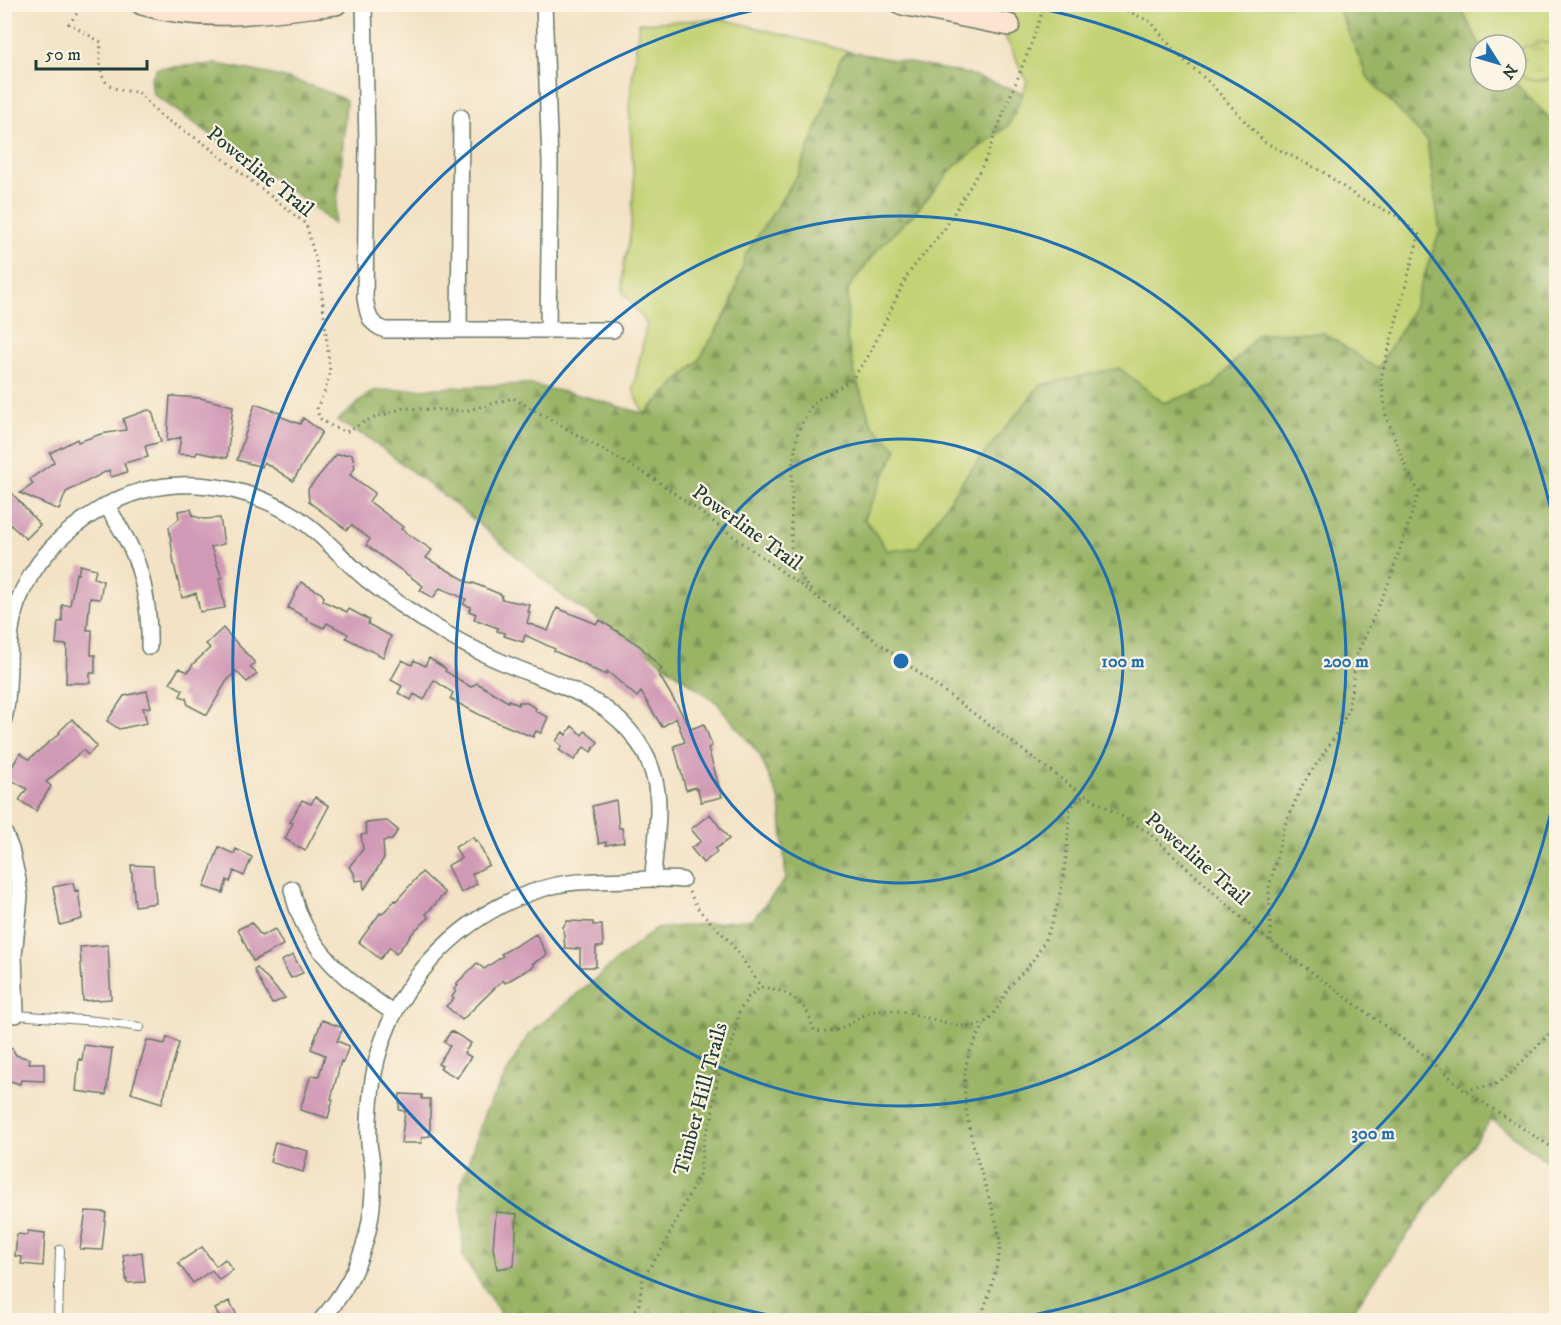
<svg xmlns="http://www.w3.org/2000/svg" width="1561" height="1325" font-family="'IM FELL DW Pica',serif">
  <defs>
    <pattern id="forest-firs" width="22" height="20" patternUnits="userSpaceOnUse" patternTransform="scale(1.5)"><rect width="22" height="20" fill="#9ab466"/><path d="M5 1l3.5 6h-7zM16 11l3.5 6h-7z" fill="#7d9455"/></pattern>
    <pattern id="wetland-marsh" width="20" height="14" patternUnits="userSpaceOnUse" patternTransform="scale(1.5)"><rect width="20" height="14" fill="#c3d274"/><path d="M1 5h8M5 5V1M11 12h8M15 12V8" fill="none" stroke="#a7b565"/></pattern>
  </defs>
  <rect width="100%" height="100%" fill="#fcf5e5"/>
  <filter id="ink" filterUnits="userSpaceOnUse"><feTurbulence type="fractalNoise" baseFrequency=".0167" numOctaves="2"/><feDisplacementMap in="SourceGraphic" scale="12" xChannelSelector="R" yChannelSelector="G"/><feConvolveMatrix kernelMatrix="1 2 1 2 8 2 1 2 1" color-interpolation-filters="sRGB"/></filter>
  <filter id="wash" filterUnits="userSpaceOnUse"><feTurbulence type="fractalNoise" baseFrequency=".008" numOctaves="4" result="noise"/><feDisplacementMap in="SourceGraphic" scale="24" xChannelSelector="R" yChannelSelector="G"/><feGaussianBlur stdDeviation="1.35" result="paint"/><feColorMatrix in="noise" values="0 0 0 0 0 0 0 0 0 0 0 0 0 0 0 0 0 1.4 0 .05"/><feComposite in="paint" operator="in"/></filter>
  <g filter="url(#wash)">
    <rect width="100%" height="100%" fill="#f3e2c5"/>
    <path fill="#c3d274" stroke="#718854" stroke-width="1.5" d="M 994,5 L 1337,5 L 1367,76 L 1427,141 L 1440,231 L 1411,313 L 1377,370 L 1324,334 L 1259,333 L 1213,387 L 1163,403 L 1119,368 L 966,476 L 917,548 L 887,550 L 864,518 L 897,449 L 872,425 L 856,379 L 847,339 L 848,289 L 875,252 L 916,211 L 956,165 L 1009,125 L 1027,82 L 1009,44 L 992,16 Z
      M 1459,5 L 1556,5 L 1556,48 L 1549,43 L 1521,49 L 1516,54 L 1516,45 L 1480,45 Z
      M 722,19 L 847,51 L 839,62 L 822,116 L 798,174 L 746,254 L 730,307 L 699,360 L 644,414 L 633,390 L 647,324 L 623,292 L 624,264 L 630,237 L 634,184 L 629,106 L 639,23 Z
      M 1516,73 C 1528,81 1540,83 1553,78 L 1556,80 L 1556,125 L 1513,81 L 1516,81 Z"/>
    <path fill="url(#forest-firs)" stroke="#5c784d" stroke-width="1.5" d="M 1337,5 L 1459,5 L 1480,45 L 1480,81 L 1513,81 L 1556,125 L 1556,1168 L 1491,1119 L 1346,1320 L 505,1320 L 463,1257 L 461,1184 L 485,1112 L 528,1035 L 655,929 L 753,919 L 786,879 L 780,802 L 759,754 L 717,703 L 633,642 L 566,599 L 466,513 L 367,437 L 337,421 L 372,391 L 526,384 L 583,396 L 645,414 L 699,360 L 730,308 L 746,254 L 798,174 L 822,116 L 839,62 L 847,51 L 968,74 L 1023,93 L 1009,125 L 956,165 L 916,211 L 875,252 L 848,289 L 847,339 L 856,379 L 872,425 L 897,449 L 864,518 L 887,550 L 917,548 L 966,476 L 1040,385 L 1119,368 L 1164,403 L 1213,387 L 1259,333 L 1324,333 L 1378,369 L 1411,313 L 1440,231 L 1427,141 L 1367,76 Z
      M 216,64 C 263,72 303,80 346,100 L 341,172 L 334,224 L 307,202 L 153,94 L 151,78 L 157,68 Z"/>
    <path fill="url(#wetland-marsh)" stroke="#718854" stroke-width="1.5" d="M 1536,42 L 1549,43 L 1556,48 L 1556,80 C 1539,77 1537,87 1516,73 L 1516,54 L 1525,46 L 1533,46 Z"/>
    <g id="blocks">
      <path fill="#d099b5" d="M 170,396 L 200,398 L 233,406 L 227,458 L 197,452 L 196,455 L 178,454 L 181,437 L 167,441 Z
        M 255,404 L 280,413 L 279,416 L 300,424 L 303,418 L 322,432 L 293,481 L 264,462 L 262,467 L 237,460 Z
        M 148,410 L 152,411 L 161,442 L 145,446 L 148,457 L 124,463 L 127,472 L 111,477 L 109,470 L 66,492 L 59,510 L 20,493 L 33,484 L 30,479 L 54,462 L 50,453 L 77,439 L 78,442 L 101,434 L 126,430 L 123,419 Z
        M 352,454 L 355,468 L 350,475 L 375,493 L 369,501 L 403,527 L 401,529 L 432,550 L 426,558 L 472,584 L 473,583 L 502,595 L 501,599 L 530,605 L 528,612 L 530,612 L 527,623 L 548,631 L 557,608 L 597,624 L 600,620 L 640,646 L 662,669 L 658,673 L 691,729 L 704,724 L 712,746 L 708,748 L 722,797 L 701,802 L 698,790 L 695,787 L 686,790 L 674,746 L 685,742 L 676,718 L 662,727 L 641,692 L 637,697 L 607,671 L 606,675 L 588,667 L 589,666 L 554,651 L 555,649 L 525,635 L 523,642 L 504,636 L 505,633 L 497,631 L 498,628 L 474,619 L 476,614 L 469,611 L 471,607 L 463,604 L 466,599 L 440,588 L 433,598 L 420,590 L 423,586 L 366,545 L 370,539 L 351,525 L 347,530 L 309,502 L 308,489 L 336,455 Z
        M 4,484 L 40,525 L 26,539 L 4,519 Z
        M 191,509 L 193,516 L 204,519 L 220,518 L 224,544 L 211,547 L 222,578 L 219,578 L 225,608 L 200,612 L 196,593 L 182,598 L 174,564 L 169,527 L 179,519 L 178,511 Z
        M 80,565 L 96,569 L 94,578 L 103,581 L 100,599 L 90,598 L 87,630 L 92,630 L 91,655 L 95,655 L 95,673 L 90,673 L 90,683 L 66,683 L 67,645 L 56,644 L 58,622 L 62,622 L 62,605 L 70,605 L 76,573 L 78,574 Z
        M 301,582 L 321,593 L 324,597 L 323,601 L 347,612 L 349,609 L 369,620 L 368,624 L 391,636 L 383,657 L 346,638 L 348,634 L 327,623 L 324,628 L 306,620 L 307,618 L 288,608 Z
        M 223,628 L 255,663 L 250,667 L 257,674 L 247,682 L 236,671 L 226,682 L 207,715 L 188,705 L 186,698 L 180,696 L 183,690 L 170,683 L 179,668 L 188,672 L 193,664 L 210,648 L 206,644 Z
        M 429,658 L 446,669 L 445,671 L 471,687 L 477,683 L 508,702 L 509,700 L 518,705 L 519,702 L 525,702 L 536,708 L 535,711 L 548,717 L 541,733 L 536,731 L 533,737 L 482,716 L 450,699 L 453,693 L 434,680 L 424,700 L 414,694 L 411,700 L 398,693 L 402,686 L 391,680 L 402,660 L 412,665 L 414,660 L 425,666 Z
        M 147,691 L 151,707 L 143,708 L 147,723 L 119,729 L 107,721 L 124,696 Z
        M 72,719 L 97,746 L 88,755 L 83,750 L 46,782 L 51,786 L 36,811 L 19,800 L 27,789 L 6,777 L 20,753 L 29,759 L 60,733 L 59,732 Z
        M 572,726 L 582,735 L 585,731 L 598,742 L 591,752 L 584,747 L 574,760 L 559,750 L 562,746 L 556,741 L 563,732 L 566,735 Z
        M 315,797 L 329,806 L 305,851 L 285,839 L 293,823 L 290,822 L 302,800 L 311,804 Z
        M 616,800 L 619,828 L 622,828 L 624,842 L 606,845 L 606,842 L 599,844 L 592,806 Z
        M 710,814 L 729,839 L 715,849 L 717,852 L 703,863 L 691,848 L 701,841 L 691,829 Z
        M 387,821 L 398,830 L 392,840 L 383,841 L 384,858 L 364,890 L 363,880 L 355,881 L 354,873 L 349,867 L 363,849 L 361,835 L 367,834 L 365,823 Z
        M 473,837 L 475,841 L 477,840 L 489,865 L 472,874 L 477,884 L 461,893 L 447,866 L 461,858 L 455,847 Z
        M 219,847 L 234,854 L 236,849 L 252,857 L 244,876 L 234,871 L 230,882 L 227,880 L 223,893 L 204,887 Z
        M 131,865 L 153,866 L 156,903 L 135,906 Z
        M 422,872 L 445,893 L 426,914 L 429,918 L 415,930 L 396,954 L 390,947 L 380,959 L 359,942 L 380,913 L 382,914 L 395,900 L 396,901 Z
        M 73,883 L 75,891 L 78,890 L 82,919 L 60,925 L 53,887 Z
        M 567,921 L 593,922 L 593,925 L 602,925 L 603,947 L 596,947 L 596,967 L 580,967 L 580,949 L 565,948 L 563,927 Z
        M 252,923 L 261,936 L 275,929 L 283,945 L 253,961 L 238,929 Z
        M 536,934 L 547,955 L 532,964 L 534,966 L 505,983 L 503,980 L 462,1020 L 446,1006 L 454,999 L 452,997 L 456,991 L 454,989 L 458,986 L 456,984 L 477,963 L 484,969 L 503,956 L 501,954 Z
        M 108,945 L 111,999 L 83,1001 L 80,947 Z
        M 293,955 L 303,973 L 291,978 L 281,961 Z
        M 257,968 L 285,998 L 272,1004 L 254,970 Z
        M 322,1020 L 343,1028 L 337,1041 L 349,1046 L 343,1062 L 341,1061 L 331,1099 L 333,1100 L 328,1118 L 300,1110 L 311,1075 L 319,1076 L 325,1055 L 311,1049 Z
        M 451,1031 L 471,1043 L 464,1053 L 471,1057 L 457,1078 L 440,1068 L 442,1066 L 438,1064 L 450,1046 L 444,1042 Z
        M 167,1037 L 179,1043 L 162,1103 L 131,1093 L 147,1040 L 165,1044 Z
        M 84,1045 L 112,1049 L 106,1095 L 76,1091 L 79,1059 L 82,1060 Z
        M 12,1048 L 16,1055 L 30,1059 L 29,1063 L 44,1063 L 44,1081 L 21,1080 L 20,1084 L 4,1079 L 4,1050 L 8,1051 Z
        M 400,1094 L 422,1095 L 422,1099 L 430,1099 L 430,1136 L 422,1137 L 421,1143 L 401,1143 L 405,1111 L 399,1110 Z
        M 275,1142 L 308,1151 L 303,1172 L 270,1162 Z
        M 86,1211 L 106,1212 L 102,1250 L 80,1249 Z
        M 496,1212 L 517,1214 L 514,1266 L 497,1269 L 493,1248 Z
        M 28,1231 L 45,1233 L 43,1266 L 21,1264 L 22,1257 L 15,1256 L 17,1234 L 27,1235 Z
        M 202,1247 L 216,1266 L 225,1259 L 233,1270 L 219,1280 L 212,1270 L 193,1283 L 178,1263 Z
        M 142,1252 L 145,1282 L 127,1283 L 123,1255 Z
        M 229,1301 L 240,1320 L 221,1320 L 215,1309 Z"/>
    </g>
  </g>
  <g filter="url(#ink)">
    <use href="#blocks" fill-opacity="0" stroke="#697767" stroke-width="1.5"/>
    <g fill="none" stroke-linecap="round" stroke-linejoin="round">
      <g stroke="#697767" stroke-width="10">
        <path id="lane" d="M 16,1015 L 96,1021 L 140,1027
          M 58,1320 L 60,1250"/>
      </g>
      <g stroke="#697767" stroke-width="18">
        <path id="street" d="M 364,4 L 367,145 L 365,298 C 368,315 368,323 385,330 L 613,330
          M 544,4 L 550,162 L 548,330
          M 459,330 L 461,117
          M 106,505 C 114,517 121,529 128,542 C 144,572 150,613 149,647
          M 4,719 C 13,681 4,642 17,604 C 33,561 64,530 102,508 C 163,471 240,481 298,518 C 324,535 343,560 366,579 C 391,599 418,617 445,633 C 465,645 487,656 509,665 C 559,686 608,696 640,745 C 668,789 656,828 653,877
          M 4,832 L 11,849 L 18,880 L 20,897 L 14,955 L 16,1015
          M 292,889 C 303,947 348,983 394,1013
          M 321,1320 C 358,1279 375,1229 373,1174 C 373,1164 370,1153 369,1143 C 368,1122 370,1100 373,1079 C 387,990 456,915 542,889 C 570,880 599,881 628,880 C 647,879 663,878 682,880"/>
      </g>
      <g stroke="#697767" stroke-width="24">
        <path id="secondary" d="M 142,4 C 205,23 272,11 336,4
          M 902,4 L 1009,25"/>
      </g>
      <path stroke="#697767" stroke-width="3" stroke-dasharray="1.5 4.5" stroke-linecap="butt" d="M 84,4 L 69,24 L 101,42 C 98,77 100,90 138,92 L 162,117 L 202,142 L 306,224 L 320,276 L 330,372 L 325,391 L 317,407 L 319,418 L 333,427 L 346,432 L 366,421 L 403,408 L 465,411 L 513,398 L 656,480 L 817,597 L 1071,786 L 1148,832 L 1255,930 L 1428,1058 L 1464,1090 L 1556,1150
        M 1044,7 L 1117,6 L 1151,22 L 1177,54 L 1210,83 L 1264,142 L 1323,172 L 1356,196 L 1397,216 L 1419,235 L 1381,378 L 1386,415 L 1407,471 L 1419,492 L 1389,582 L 1357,654 L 1348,712 L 1332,741 L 1303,784 L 1284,827 L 1269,888 L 1271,943
        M 811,590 L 805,584 L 791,557 L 792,469 L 798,431 L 810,408 L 817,400 L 840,387 L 853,378 L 869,355 L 908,274 L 945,228 L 983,165 L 1030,47 L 1045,4
        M 689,892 L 699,910 L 732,944 L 761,987 C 778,988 798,997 807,1012 C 811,1018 811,1025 815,1031 C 845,1037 855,1012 883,1010 C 913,1009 953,1031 978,1025 C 994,1021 1000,1001 1009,988 C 1017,977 1028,968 1036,956 C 1063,912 1066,861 1070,810 L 1076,801 L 1085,795
        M 1466,1090 L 1494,1085 L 1508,1076 L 1556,1027
        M 629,1320 L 639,1304 L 643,1278 L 661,1251 L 700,1173 L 704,1141 L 712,1116 L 717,1081 L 734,1038 L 739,1012 L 749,996 L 761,987
        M 980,1320 C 987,1300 999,1266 1000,1245 C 1000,1230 991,1206 987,1191 C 975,1153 958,1101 967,1061 C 970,1048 979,1035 985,1023"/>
      <use href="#lane" stroke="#fff" stroke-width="8"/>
      <use href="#street" stroke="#fff" stroke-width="15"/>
      <use href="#secondary" stroke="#fde4d0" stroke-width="21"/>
    </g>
  </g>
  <g fill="none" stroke="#1f6fb2" stroke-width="3">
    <circle cx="901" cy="661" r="222"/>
    <circle cx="901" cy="661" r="445"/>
    <path d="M1556 788A667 667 0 0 1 1005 1320M797 1320A667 667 0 0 1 779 5M1023 5A667 667 0 0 1 1556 534"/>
  </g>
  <g text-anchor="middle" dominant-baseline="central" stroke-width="4.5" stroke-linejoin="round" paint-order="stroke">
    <g font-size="21" fill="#1f3d34" stroke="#fcf5e5">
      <text transform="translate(260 172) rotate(39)">Powerline Trail</text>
      <text transform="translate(747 528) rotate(36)">Powerline Trail</text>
      <text transform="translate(1197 859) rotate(41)">Powerline Trail</text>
      <text transform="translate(701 1099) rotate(-75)">Timber Hill Trails</text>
    </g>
  </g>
  <circle cx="901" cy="661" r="9" fill="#1f6fb2" stroke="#fcf5e5" stroke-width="3"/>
  <g font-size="18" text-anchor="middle" font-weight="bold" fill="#1f6fb2" stroke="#fcf5e5" stroke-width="4.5" stroke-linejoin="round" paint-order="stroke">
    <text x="1123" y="667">100 m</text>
    <text x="1346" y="667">200 m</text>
    <text x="1373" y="1139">300 m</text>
  </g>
  <rect width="1561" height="1325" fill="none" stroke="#fcf5e5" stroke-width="24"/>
  <g transform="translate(1498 63) rotate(127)"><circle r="28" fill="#fcf5e5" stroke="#a4ab9e" stroke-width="1.5"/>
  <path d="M0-4.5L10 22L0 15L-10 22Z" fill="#1f6fb2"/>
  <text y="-9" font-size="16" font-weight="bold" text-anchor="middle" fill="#1f3d34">N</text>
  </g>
  <path d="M36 60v9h111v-9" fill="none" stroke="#1f3d34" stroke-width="3"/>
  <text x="45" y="60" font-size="18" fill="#1f3d34" stroke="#fcf5e5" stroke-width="4.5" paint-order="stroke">50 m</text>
</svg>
